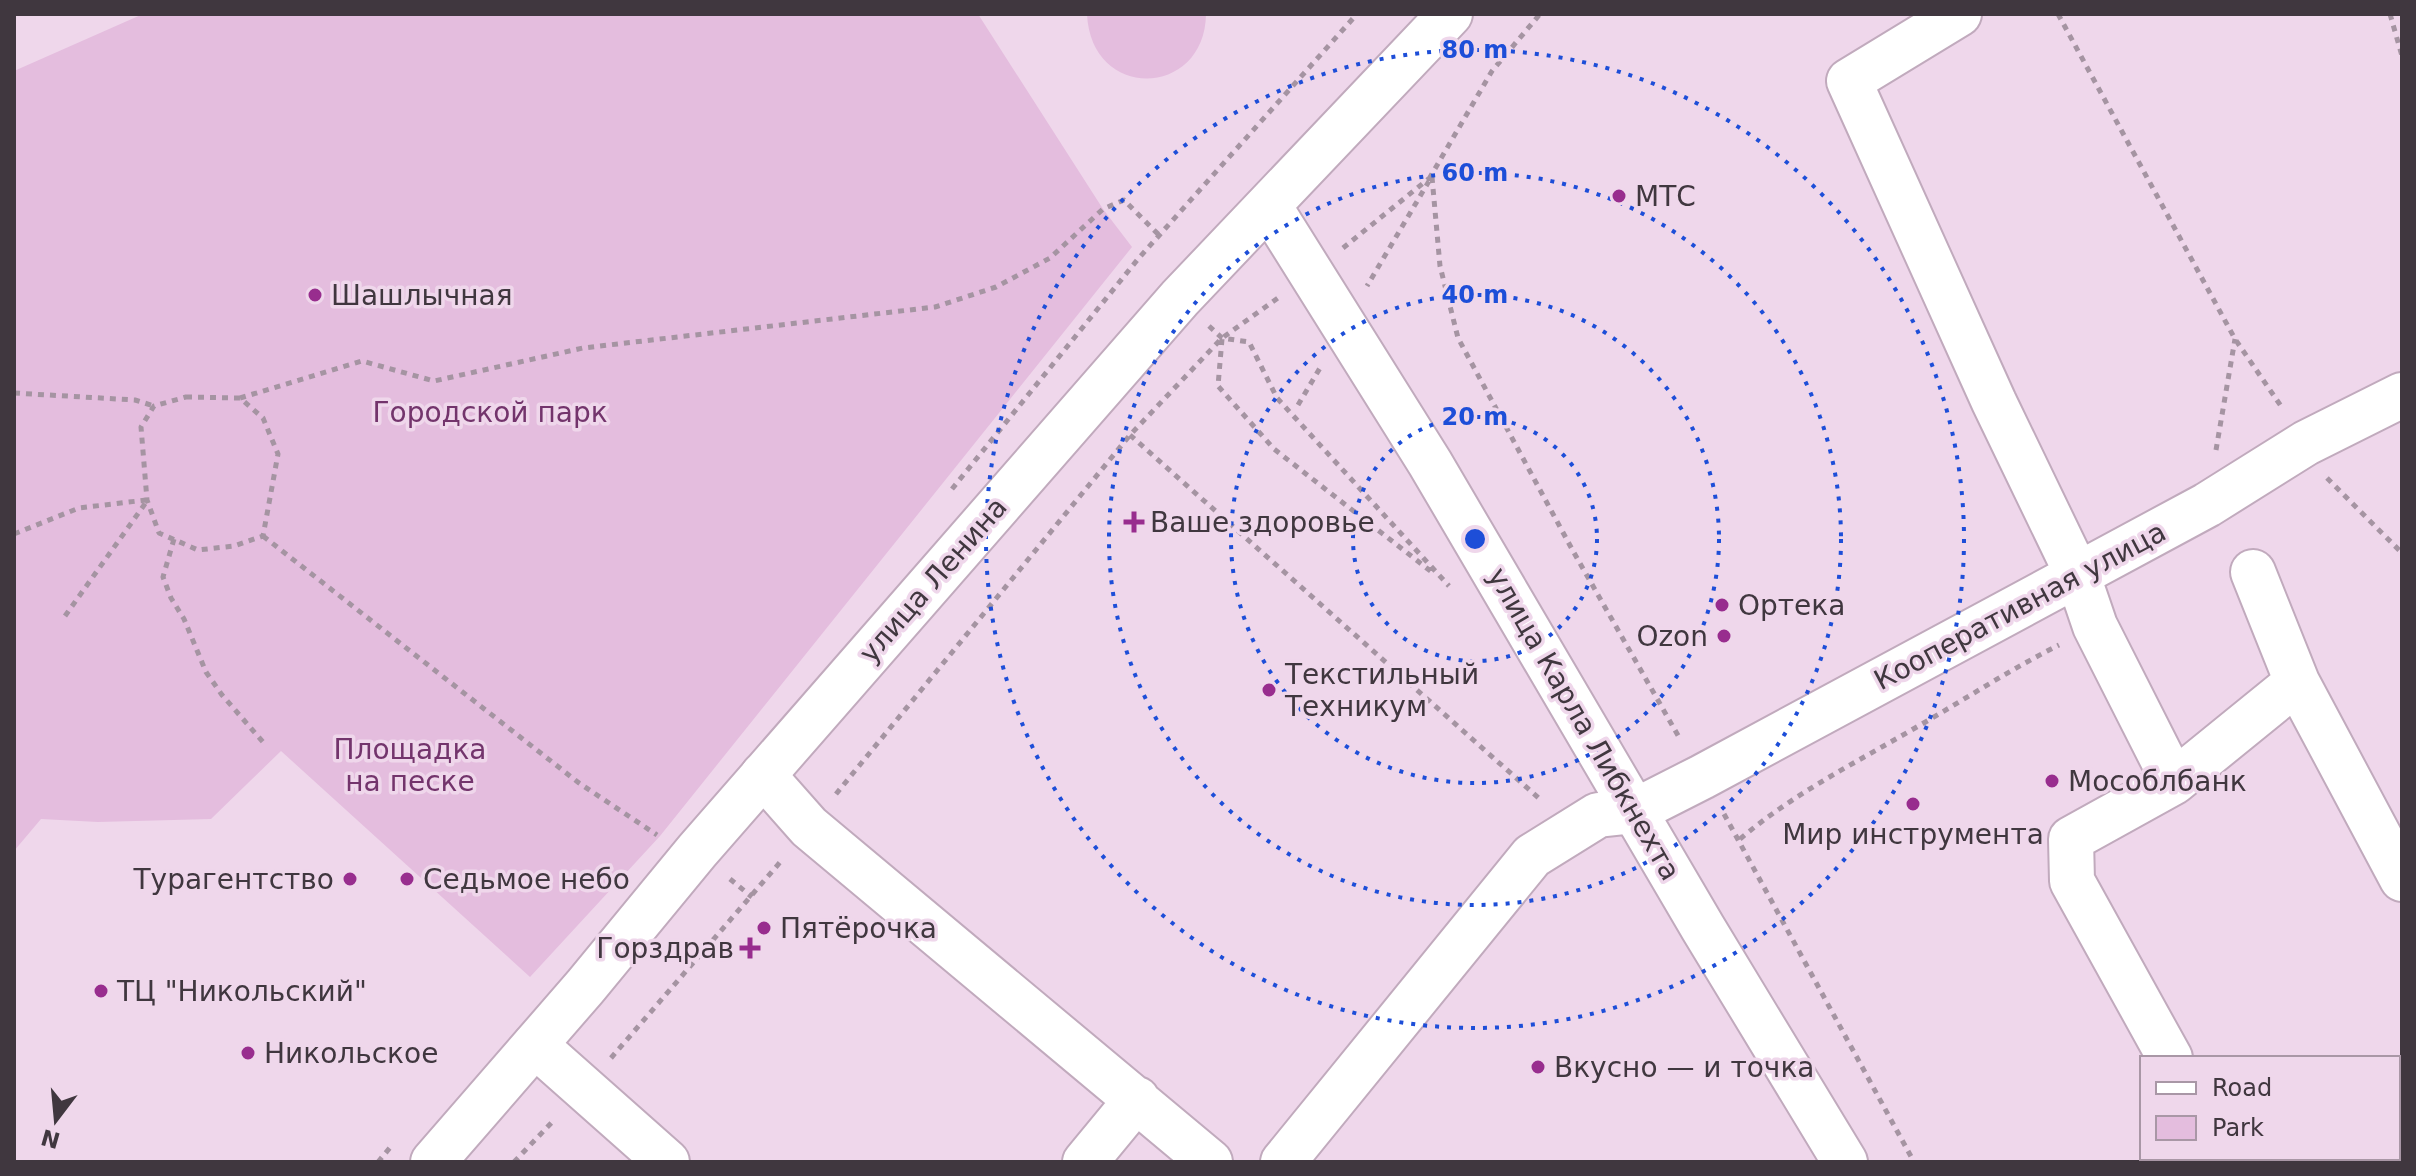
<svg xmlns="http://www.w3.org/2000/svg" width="2416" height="1176" font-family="'DejaVu Sans',sans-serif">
  <rect width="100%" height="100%" fill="#efd7eb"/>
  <path fill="#e4bdde" d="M 143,14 L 978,14 L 1103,209 L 1132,247 L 660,836 L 530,977 L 281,751 L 211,819 L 98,822 L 41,819 L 14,851 L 14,71 Z
    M 1206,14 C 1205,98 1091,102 1087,14 Z"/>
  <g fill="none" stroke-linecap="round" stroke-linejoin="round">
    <g stroke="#c1aabd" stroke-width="48">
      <path id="minor" d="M 1959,14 L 1849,81 L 1994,402 L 2078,576 L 2095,626 L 2174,782 L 2071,839 L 2072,881 L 2170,1058
        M 2253,572 L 2297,682 L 2402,879
        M 763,775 L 809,827 L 1210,1162
        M 2174,782 L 2297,682
        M 535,1045 L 667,1162
        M 2226,1158 L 2228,1162
        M 1085,1162 L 1137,1099
        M 1283,1162 L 1532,856 L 1598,815 L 1635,811 L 1702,777 L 2207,505 L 2306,443 L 2402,395"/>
    </g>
    <g stroke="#c1aabd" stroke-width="48">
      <path id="major" d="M 1269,206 L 1430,463 L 1703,928 L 1845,1162
        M 433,1162 L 585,987 L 697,851 L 1180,298 L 1450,14"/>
    </g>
    <path stroke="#a594a2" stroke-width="5" stroke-dasharray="6 6" stroke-linecap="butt" d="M 2058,14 L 2235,339 L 2283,409
      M 2390,14 L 2402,56
      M 1432,177 L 1440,266 L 1458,338 L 1573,551 L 1680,739
      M 1429,179 L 1492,71 L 1540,14
      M 1343,248 L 1432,176 L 1367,286
      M 1209,326 L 1222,338 L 1249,342 L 1277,398 L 1449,586
      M 1222,339 L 1218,386 L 1274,449 L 1433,573
      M 14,393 L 135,400 L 154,406
      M 186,397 L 240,398 L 263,418 L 278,454 L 263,536 L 234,546 L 198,550 L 159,533 L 147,500 L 141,427 L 154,406 Z
      M 240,398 L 362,361 L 434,381 L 583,348 L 935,307 L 996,287 L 1050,258 L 1103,209 L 1124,200 L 1160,236
      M 1298,405 L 1320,368
      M 1130,435 L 1542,801
      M 2216,450 L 2235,339
      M 2327,478 L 2402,553
      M 952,489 L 1138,259 L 1357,14
      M 14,534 L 79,508 L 146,500
      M 263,536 L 579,783 L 657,835
      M 174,539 L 163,577 L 171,598 L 184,619 L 206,672 L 222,695 L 263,742
      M 65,616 L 147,501
      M 836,794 L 1130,435 L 1222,338 L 1278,298
      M 1724,814 L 1914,1162
      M 1740,839 C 1793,794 1855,763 1915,728 C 1964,700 2009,670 2059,645
      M 730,879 L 752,897
      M 611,1058 L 782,860
      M 378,1162 L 393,1144
      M 514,1162 L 555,1119"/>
    <use href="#minor" stroke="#fff" stroke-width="44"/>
    <use href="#major" stroke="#fff" stroke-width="44"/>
  </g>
  <g fill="none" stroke="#1d4ed8" stroke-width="4" stroke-dasharray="4 8">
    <circle cx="1475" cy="539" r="122"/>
    <circle cx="1475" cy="539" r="244"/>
    <circle cx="1475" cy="539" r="366"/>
    <circle cx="1475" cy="539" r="489"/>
  </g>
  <g fill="#982d8e" stroke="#efd7eb" stroke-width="3">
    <circle cx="1619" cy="196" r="8"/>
    <circle cx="315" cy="295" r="8"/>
    <path d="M1130 510h8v8h8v8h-8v8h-8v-8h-8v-8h8z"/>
    <circle cx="1722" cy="605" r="8"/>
    <circle cx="1724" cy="636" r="8"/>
    <circle cx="1269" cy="690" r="8"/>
    <circle cx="2052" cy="781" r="8"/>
    <circle cx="1913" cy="804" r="8"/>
    <circle cx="350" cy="879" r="8"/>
    <circle cx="407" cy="879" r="8"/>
    <circle cx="764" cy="928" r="8"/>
    <path d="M746 936h8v8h8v8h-8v8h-8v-8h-8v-8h8z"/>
    <circle cx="101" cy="991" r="8"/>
    <circle cx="248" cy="1053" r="8"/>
    <circle cx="1538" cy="1067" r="8"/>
  </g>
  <g text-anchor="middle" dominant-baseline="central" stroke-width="7" stroke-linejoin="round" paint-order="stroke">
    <g font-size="28" fill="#40373f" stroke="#efd7eb" text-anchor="start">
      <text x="1635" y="196">МТС</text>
      <text x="331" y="295">Шашлычная</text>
      <text x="1150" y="522">Ваше здоровье</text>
      <text x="1738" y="605">Ортека</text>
      <text x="1708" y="636" text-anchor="end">Ozon</text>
      <text x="1285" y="674">Текстильный<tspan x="1285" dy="32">Техникум</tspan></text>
      <text x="2068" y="781">Мособлбанк</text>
      <text x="1913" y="834" text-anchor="middle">Мир инструмента</text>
      <text x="334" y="879" text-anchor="end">Турагентство</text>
      <text x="423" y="879">Седьмое небо</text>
      <text x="780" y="928">Пятёрочка</text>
      <text x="734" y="948" text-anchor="end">Горздрав</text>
      <text x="117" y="991">ТЦ "Никольский"</text>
      <text x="264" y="1053">Никольское</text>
      <text x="1554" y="1067">Вкусно — и точка</text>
    </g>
    <g font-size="28" fill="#73346c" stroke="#efd7eb">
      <text x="490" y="412">Городской парк</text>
      <text x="410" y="749">Площадка<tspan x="410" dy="32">на песке</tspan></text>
    </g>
    <g font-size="28" fill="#40373f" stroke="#efd7eb">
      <text transform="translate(933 580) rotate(-49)">улица Ленина</text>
      <text transform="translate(2020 606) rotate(-28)">Кооперативная улица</text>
      <text transform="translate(1584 724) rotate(60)">улица Карла Либкнехта</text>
    </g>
  </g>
  <circle cx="1475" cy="539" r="12" fill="#1d4ed8" stroke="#efd7eb" stroke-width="4"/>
  <g font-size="24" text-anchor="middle" font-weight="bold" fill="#1d4ed8" stroke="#efd7eb" stroke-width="7" stroke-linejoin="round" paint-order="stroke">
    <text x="1475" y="58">80 m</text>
    <text x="1475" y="181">60 m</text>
    <text x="1475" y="303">40 m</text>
    <text x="1475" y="425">20 m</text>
  </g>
  <rect width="2416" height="1176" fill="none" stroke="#40373f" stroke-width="32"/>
  <rect x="2140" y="1056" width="260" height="104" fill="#efd7eb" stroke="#a997a6" stroke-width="2"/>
  <rect x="2156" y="1082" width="40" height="12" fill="#ffffff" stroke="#a997a6" stroke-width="2"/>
  <text x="2212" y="1096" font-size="24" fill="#40373f">Road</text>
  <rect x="2156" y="1116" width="40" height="24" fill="#e4bdde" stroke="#a997a6" stroke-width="2"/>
  <text x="2212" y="1136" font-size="24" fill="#40373f">Park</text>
  <g transform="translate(56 1120) rotate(196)" stroke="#efd7eb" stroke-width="6" paint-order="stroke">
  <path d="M0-6L14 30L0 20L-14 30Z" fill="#40373f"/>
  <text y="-12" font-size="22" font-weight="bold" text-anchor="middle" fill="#40373f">N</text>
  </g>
</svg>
